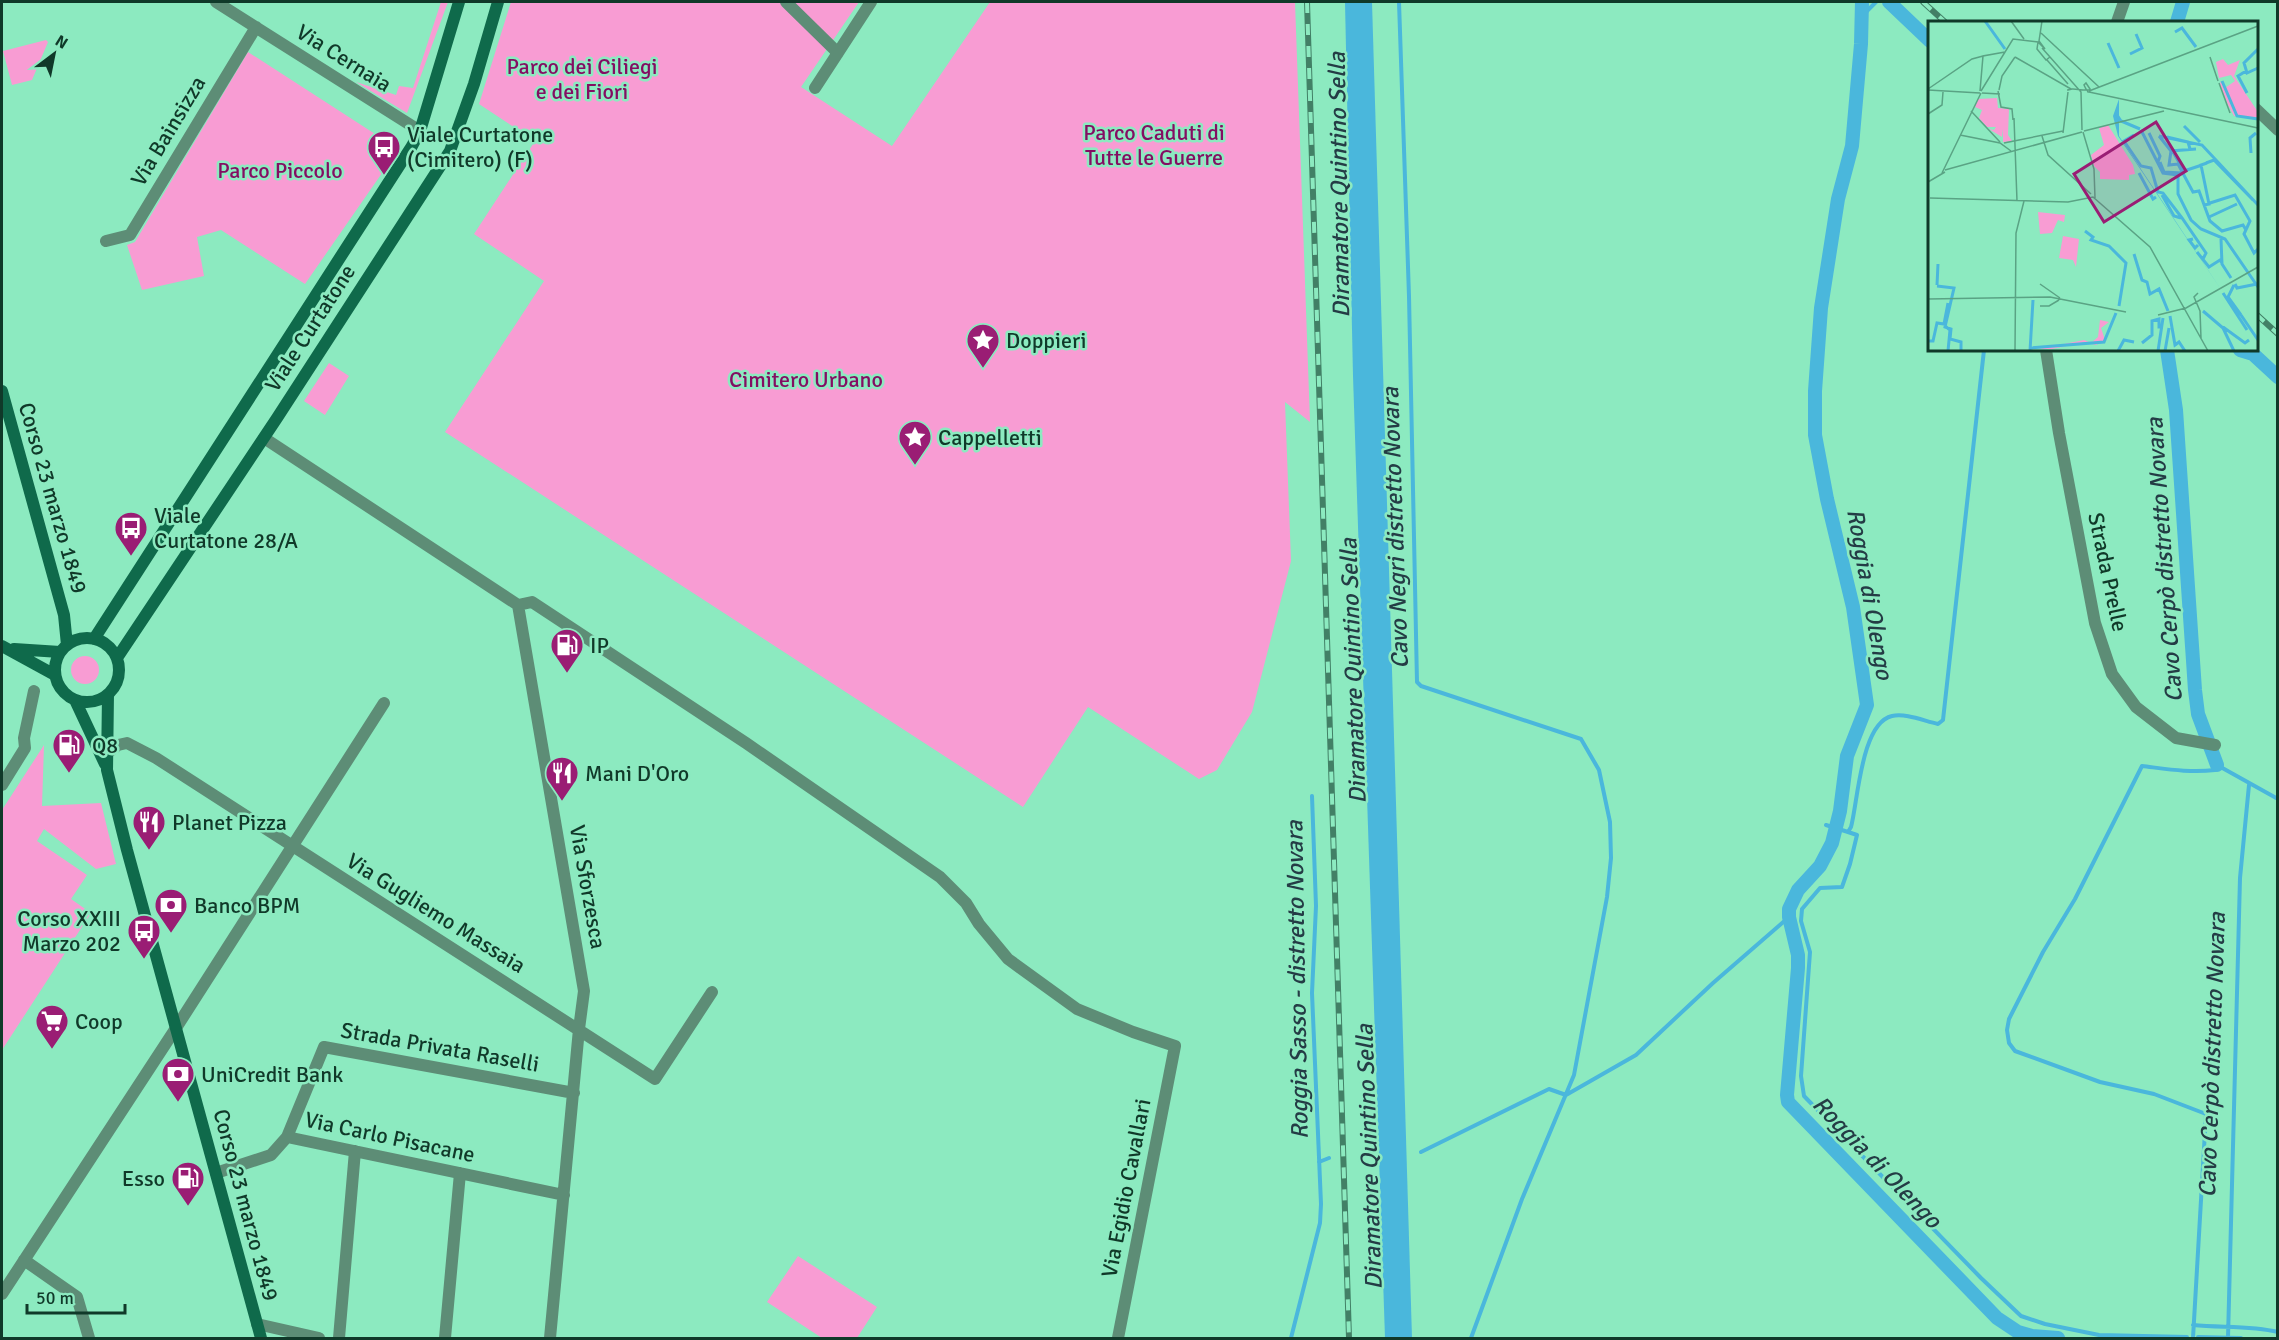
<svg xmlns="http://www.w3.org/2000/svg" width="2279" height="1340" font-family="Signika,sans-serif">
  <rect width="100%" height="100%" fill="#8ceac0"/>
  <path fill="#f89cd3" d="M 441,2 L 448,2 L 407,113 L 356,82 L 396,95 L 399,86 L 413,88 Z
    M 511,2 L 859,2 L 801,87 L 892,146 L 990,2 L 1295,2 L 1310,422 L 1285,402 L 1291,561 L 1252,712 L 1217,770 L 1199,779 L 1088,707 L 1023,807 L 445,432 L 544,281 L 474,234 L 535,141 L 479,104 Z
    M 46,40 L 48,42 L 32,80 L 12,85 L 3,51 Z
    M 248,52 L 389,143 L 389,163 L 305,284 L 221,230 L 197,237 L 204,276 L 142,290 L 127,245 L 135,242 Z
    M 329,363 L 349,376 L 325,415 L 304,401 Z
    M71 670a14 14 0 1 1 28 0a14 14 0 1 1-28 0Z
    M 44,745 L 42,806 L 101,803 L 116,864 L 96,869 L 44,829 L 37,841 L 87,875 L 71,899 L 91,913 L 2,1050 L 2,810 Z
    M 798,1256 L 877,1307 L 857,1338 L 822,1338 L 767,1302 Z"/>
  <path fill="#4ab7dc" d="M 1345,2 L 1372,2 L 1412,1338 L 1385,1338 L 1353,376 Z"/>
  <g fill="none" stroke-linecap="round" stroke-linejoin="round">
    <path stroke="#4ab7dc" stroke-width="4" d="M 1399,2 L 1409,296 L 1417,682 L 1421,686 L 1581,739 L 1599,770 L 1610,822 L 1611,858 L 1607,897 L 1574,1075 L 1522,1199 L 1471,1338
      M 1861,17 L 1876,2
      M 1826,825 L 1848,832 L 1851,827 C 1858,801 1861,723 1892,716 C 1906,713 1924,721 1938,724 L 1943,720 L 1984,350
      M 1848,832 L 1857,835 L 1850,864 L 1842,887 L 1820,888 L 1802,909 L 1801,921 L 1810,952 L 1801,1076 L 1804,1096 L 1981,1278 L 2021,1316 L 2045,1324 L 2099,1335 L 2187,1337
      M 1421,1152 L 1549,1089 L 1566,1095 L 1636,1055 L 1713,983 L 1789,917
      M 1319,1162 L 1329,1158
      M 2193,1325 C 2221,1328 2250,1325 2278,1332
      M 2198,1337 L 2241,1338
      M 1291,1338 L 1320,1223 L 1321,1204 L 1312,993 L 1316,906 L 1312,796
      M 2193,1338 L 2206,1114 L 2154,1094 L 2100,1082 L 2015,1051 L 2009,1043 L 2007,1030 L 2009,1019 L 2043,952 L 2075,899 L 2142,766 C 2167,769 2190,773 2215,770 L 2217,765 L 2278,799
      M 2228,1338 L 2240,878 L 2249,785"/>
    <path stroke="#4ab7dc" stroke-width="14" d="M 1862,2 L 1861,44 L 1852,146 L 1838,199 L 1821,308 L 1815,391 L 1815,435 L 1827,499 L 1853,607 L 1867,705 L 1847,756 L 1840,811 L 1832,843 L 1820,866 L 1798,890 L 1789,909 L 1789,917 L 1798,955 L 1798,968 L 1787,1095 L 1788,1102 L 1997,1318 L 2018,1332 L 2032,1336 L 2058,1338
      M 1889,2 L 1930,41
      M 2177,22 L 2183,2
      M 2167,350 L 2176,410 L 2195,690 L 2198,714 L 2217,765
      M 2240,350 L 2253,354 L 2278,377"/>
    <path stroke="#5d8d76" stroke-width="12" d="M 216,2 L 420,131
      M 786,2 L 838,53
      M 2117,22 L 2124,2
      M 815,88 L 871,2
      M 2256,109 L 2278,130
      M 106,241 L 130,235 L 256,27
      M 2046,350 L 2059,433 L 2095,623 L 2112,674 L 2136,707 L 2176,738 L 2215,745
      M 264,438 L 518,605 L 584,991 L 579,1029 L 550,1338
      M 518,605 L 532,602 L 746,743 L 940,877 L 966,903 L 979,924 L 1008,959 L 1077,1009 L 1133,1032 L 1175,1046 L 1118,1338
      M 106,754 L 118,745 L 127,743 L 156,758 L 655,1079 L 712,992
      M 2,785 L 25,748 L 24,738 L 34,691
      M 287,1137 L 324,1047 L 574,1093
      M 216,1173 L 271,1155 L 287,1137 L 564,1195
      M 24,1260 L 77,1297 L 89,1338
      M 2,1294 L 176,1028 L 384,703
      M 257,1324 L 319,1338
      M 339,1338 L 355,1151
      M 445,1338 L 460,1173"/>
    <path stroke="#0f6a4b" stroke-width="12" d="M 2,391 L 64,615 L 67,645
      M55 670a32 32 0 1 1 64 0a32 32 0 1 1-64 0Z
      M 94,639 L 412,146 L 420,131 L 459,2
      M 2,646 L 55,675
      M 14,649 L 60,652
      M 117,658 L 277,418 L 450,151 L 474,84 L 498,2
      M 108,694 L 107,770 L 127,850 L 261,1338
      M 75,700 L 105,764"/>
    <g stroke="#428066" stroke-width="6">
      <path id="rail" d="M 1307,2 L 1349,1338
        M 1923,2 L 1945,22
        M 2256,314 L 2278,334"/>
    </g>
    <use href="#rail" stroke="#8ceac0" stroke-width="4" stroke-dasharray="11" stroke-linecap="butt"/>
  </g>
  <defs>
    <g id="bus-pin" transform="scale(1.725)"><path d="M0 17L-7.5 6A9.5 9.5 0 1 1 7.5 6Z" fill="#9a1d74" stroke="#8ceac0"/><path d="M-5-6H5V4H4V6H2V4H-2V6H-4V4H-5ZM-3.5-4V0h7V-4ZM-3.5 1.2v1.5H-2V1.2ZM2 1.2v1.5H3.5V1.2Z" fill="#fff"/></g>
    <g id="sight-pin" transform="scale(1.725)"><path d="M0 17L-7.5 6A9.5 9.5 0 1 1 7.5 6Z" fill="#9a1d74" stroke="#8ceac0"/><path d="M0-6L1.8-2.2L6-1.7L2.9 1.2L3.7 5.4L0 3.3L-3.7 5.4L-2.9 1.2L-6-1.7L-1.8-2.2Z" fill="#fff"/></g>
    <g id="fuel-pin" transform="scale(1.725)"><path d="M0 17L-7.5 6A9.5 9.5 0 1 1 7.5 6Z" fill="#9a1d74" stroke="#8ceac0"/><path d="M-5.5-6h7V0h2V4h1.3V-2.5L3-4.5l.8-.8L6-3V5H2.5V1h-1V6h-7ZM-4.2-4.7v3.2H.2V-4.7Z" fill="#fff"/></g>
    <g id="restaurant-pin" transform="scale(1.725)"><path d="M0 17L-7.5 6A9.5 9.5 0 1 1 7.5 6Z" fill="#9a1d74" stroke="#8ceac0"/><path d="M-5-6h1v4h1v-4h1v4h1v-4h1v5L-1.5 .5V6h-2V.5L-5-1ZM5-6V6H3V1.5H1.5Q1.5-4 5-6Z" fill="#fff"/></g>
    <g id="bank-pin" transform="scale(1.725)"><path d="M0 17L-7.5 6A9.5 9.5 0 1 1 7.5 6Z" fill="#9a1d74" stroke="#8ceac0"/><path d="M-6-4H6V4H-6ZM0-2.3a2.3 2.3 0 1 0 0 4.6a2.3 2.3 0 1 0 0-4.6Z" fill="#fff"/></g>
    <g id="supermarket-pin" transform="scale(1.725)"><path d="M0 17L-7.5 6A9.5 9.5 0 1 1 7.5 6Z" fill="#9a1d74" stroke="#8ceac0"/><path d="M-6-5.5h2.5l.6 2H6L4.5 2H-2.5L-4.4-4H-6ZM-1.5 3.2a1.3 1.3 0 1 0 .1 0ZM3 3.2a1.3 1.3 0 1 0 .1 0Z" fill="#fff"/></g>
  </defs>
  <g fill-rule="evenodd">
    <use href="#bus-pin" x="384" y="147"/>
    <use href="#sight-pin" x="983" y="340"/>
    <use href="#sight-pin" x="915" y="437"/>
    <use href="#bus-pin" x="131" y="528"/>
    <use href="#fuel-pin" x="567" y="645"/>
    <use href="#fuel-pin" x="69" y="745"/>
    <use href="#restaurant-pin" x="562" y="773"/>
    <use href="#restaurant-pin" x="149" y="822"/>
    <use href="#bank-pin" x="171" y="905"/>
    <use href="#bus-pin" x="144" y="931"/>
    <use href="#supermarket-pin" x="52" y="1021"/>
    <use href="#bank-pin" x="178" y="1074"/>
    <use href="#fuel-pin" x="188" y="1178"/>
  </g>
  <g text-anchor="middle" dominant-baseline="central" stroke-width="5" stroke-linejoin="round" paint-order="stroke">
    <g font-size="22" fill="#103929" stroke="#8ceac0">
      <text transform="translate(344 58) rotate(32)">Via Cernaia</text>
      <text transform="translate(168 131) rotate(-59)">Via Bainsizza</text>
      <text transform="translate(310 328) rotate(-57)">Viale Curtatone</text>
      <text transform="translate(53 498) rotate(74)">Corso 23 marzo 1849</text>
      <text transform="translate(2108 572) rotate(78)">Strada Prelle</text>
      <text transform="translate(588 887) rotate(80)">Via Sforzesca</text>
      <text transform="translate(436 913) rotate(32)">Via Gugliemo Massaia</text>
      <text transform="translate(440 1047) rotate(10)">Strada Privata Raselli</text>
      <text transform="translate(390 1137) rotate(12)">Via Carlo Pisacane</text>
      <text transform="translate(1126 1188) rotate(-79)">Via Egidio Cavallari</text>
      <text transform="translate(246 1205) rotate(75)">Corso 23 marzo 1849</text>
    </g>
    <g font-size="22" fill="#840d62" stroke="#8ceac0">
      <text x="582" y="66">Parco dei Ciliegi<tspan x="582" dy="25">e dei Fiori</tspan></text>
      <text x="1154" y="132">Parco Caduti di<tspan x="1154" dy="25">Tutte le Guerre</tspan></text>
      <text x="280" y="170">Parco Piccolo</text>
      <text x="806" y="379">Cimitero Urbano</text>
    </g>
    <g font-size="22" fill="#103929" stroke="#8ceac0" text-anchor="start">
      <text x="407" y="134">Viale Curtatone<tspan x="407" dy="25">(Cimitero) (F)</tspan></text>
      <text x="1006" y="340">Doppieri</text>
      <text x="938" y="437">Cappelletti</text>
      <text x="154" y="515">Viale<tspan x="154" dy="25">Curtatone 28/A</tspan></text>
      <text x="590" y="645">IP</text>
      <text x="92" y="745">Q8</text>
      <text x="585" y="773">Mani D'Oro</text>
      <text x="172" y="822">Planet Pizza</text>
      <text x="194" y="905">Banco BPM</text>
      <text x="121" y="918" text-anchor="end">Corso XXIII<tspan x="121" dy="25">Marzo 202</tspan></text>
      <text x="75" y="1021">Coop</text>
      <text x="201" y="1074">UniCredit Bank</text>
      <text x="165" y="1178" text-anchor="end">Esso</text>
    </g>
    <g font-size="24" font-style="italic" fill="#243c45" stroke="#8ceac0">
      <text transform="translate(1339 185) rotate(-91)">Diramatore Quintino Sella</text>
      <text transform="translate(1395 528) rotate(-92)">Cavo Negri distretto Novara</text>
      <text transform="translate(2164 560) rotate(-94)">Cavo Cerpò distretto Novara</text>
      <text transform="translate(1870 594) rotate(80)">Roggia di Olengo</text>
      <text transform="translate(1353 671) rotate(-92)">Diramatore Quintino Sella</text>
      <text transform="translate(1297 980) rotate(-91)">Roggia Sasso - distretto Novara</text>
      <text transform="translate(2212 1055) rotate(-88)">Cavo Cerpò distretto Novara</text>
      <text transform="translate(1369 1157) rotate(-92)">Diramatore Quintino Sella</text>
      <text transform="translate(1877 1162) rotate(46)">Roggia di Olengo</text>
    </g>
  </g>
  <g transform="translate(1928 21)">
    <rect width="330" height="330" fill="#8ceac0"/>
    <path d="M 295,38 L 300,44 L 312,39 L 306,55 L 330,91 L 330,98 L 306,95 L 300,84 L 292,63 L 293,60 L 297,67 L 307,60 L 303,54 L 291,57 L 288,41 ZM 50,78 L 69,77 L 70,87 L 81,88 L 80,114 L 84,120 L 75,121 L 75,108 L 74,116 L 61,108 L 66,109 L 68,106 L 59,106 L 51,97 L 54,89 L 47,86 ZM 180,104 L 205,144 L 207,153 L 201,154 L 201,159 L 172,158 L 172,151 L 166,145 L 163,134 L 176,124 L 171,107 ZM 110,191 L 137,194 L 136,201 L 130,199 L 124,212 L 112,213 ZM 135,215 L 151,218 L 148,246 L 145,239 L 131,237 ZM 172,299 L 181,301 L 173,307 L 177,319 L 168,324 L 157,321 L 124,328 L 111,328 L 156,319 L 163,322 L 170,316 Z" fill="#f89cd3"/>
    <path d="M 191,78 L 191,115 L 292,267 L 190,115 L 185,95 Z" fill="#4ab7dc"/>
    <path fill="none" stroke="#4ab7dc" stroke-width="3" d="M 57,0 L 77,28M 247,11 L 254,7 L 268,26M 180,22 L 191,47M 330,28 L 316,42 L 319,52 L 330,47M 202,33 L 214,27 L 208,13M 318,50 L 310,55 L 319,72M 294,60 L 309,95 L 330,98M 189,94 L 193,100 L 212,108M 256,105 L 272,121M 213,109 L 235,152 L 250,154 L 250,173 L 263,199 L 273,208 L 297,218 L 330,266M 221,112 L 232,135 L 230,141M 206,114 L 196,120 L 213,145 L 223,147 L 230,171 L 235,172 L 254,197 L 278,232 L 275,238M 231,115 L 274,124 L 330,184M 231,115 L 243,130M 239,116 L 260,121 L 262,128M 268,128 L 243,130 L 241,144 L 250,143 L 265,171 L 271,170 L 282,200 L 294,210 L 315,204 L 318,209M 245,131 L 256,150M 323,132 L 322,117 L 328,112M 232,141 L 236,151 L 254,152M 278,142 L 286,139 L 325,179M 256,150 L 274,144M 211,152 L 225,178 L 228,176M 234,174 L 246,195 L 253,197M 282,182 L 307,174 L 322,200 L 316,213 L 326,232 L 330,228M 276,184 L 281,183 L 273,144 L 279,142M 281,196 L 309,183M 157,210 L 165,216 L 163,219 L 181,225 L 198,242 L 191,285M 265,218 L 261,219 L 267,227 L 270,224M 293,218 L 294,243 L 303,257M 269,231 L 281,246 L 292,239 L 294,242M 206,233 L 214,259 L 219,261 L 222,273 L 231,268 L 240,290M 307,263 L 309,267 L 329,263M 9,264 L 10,243M 306,264 L 300,276 L 313,294M 9,265 L 26,267 L 17,306 L 23,308 L 22,318 L 33,321 L 33,330M 295,272 L 319,309M 275,290 L 295,307 L 306,330M 313,294 L 330,319M 242,295 L 247,324 L 251,321 L 257,330M 17,305 L 22,309 L 20,330M 295,306 L 317,322 L 321,319M 0,320 L 5,320 L 9,302 L 16,303 L 20,282M 214,322 L 224,314 L 224,300 L 231,298 L 231,306 L 235,306M 102,327 L 176,321 L 188,292M 102,330 L 105,279M 190,330 L 196,319 L 206,321M 230,330 L 235,297M 237,330 L 241,307"/>
    <path fill="none" stroke="#5aa384" stroke-width="1.5" d="M 83,0 L 96,18M 113,12 L 171,66M 110,21 L 109,28 L 118,39 L 122,36M 114,27 L 153,71 L 154,109M 87,36 L 143,68M 282,36 L 290,60M 119,39 L 140,63M 291,62 L 302,92M 0,68 L 44,38 L 55,35M 140,68 L 140,69 L 144,68 L 145,68 L 155,69 L 161,69 L 162,68 L 158,62 L 156,64 L 158,68 L 159,69 L 160,71 L 161,71 L 330,107M 0,69 L 52,72M 71,69 L 74,55 L 87,36M 52,70 L 55,35 L 77,31M 53,70 L 85,18 L 110,21 L 117,28 L 111,20 L 114,0M 70,70 L 73,86 L 84,88 L 85,99M 161,70 L 330,5M 54,72 L 72,73M 43,90 L 72,121M 0,93 L 14,84 L 15,71M 86,97 L 89,180M 156,110 L 236,90M 155,111 L 166,148 L 167,177M 135,112 L 140,71M 32,114 L 72,122 L 83,130M 114,115 L 120,134 L 163,173M 76,122 L 135,110M 17,149 L 154,111M 14,152 L 53,72M 0,161 L 17,151M 2,177 L 140,181 L 165,176 L 222,226 L 280,330M 112,263 L 132,277M 270,272 L 266,276 L 272,290 L 273,317M 0,278 L 122,276 L 198,291M 112,285 L 121,285 L 131,279M 230,294 L 258,287 L 330,246M 87,330 L 88,212 L 96,180"/>
    <path fill="#9a1d74" fill-opacity="0.15" stroke="#9a1d74" stroke-width="3" d="M 228,101 L 258,150 L 176,201 L 146,153 Z"/>
    <rect width="330" height="330" fill="none" stroke="#103929" stroke-width="3"/>
  </g>
  <rect width="2279" height="1340" fill="none" stroke="#103929" stroke-width="6"/>
  <g transform="translate(54 54) rotate(32)" stroke="#8ceac0" stroke-width="4.5" paint-order="stroke">
  <path d="M0-4.5L10 22L0 15L-10 22Z" fill="#103929"/>
  <text y="-9" font-size="16" font-weight="bold" text-anchor="middle" fill="#103929">N</text>
  </g>
  <path d="M27 1304v9h98v-9" fill="none" stroke="#103929" stroke-width="3"/>
  <text x="36" y="1304" font-size="18" fill="#103929" stroke="#8ceac0" stroke-width="4.5" paint-order="stroke">50 m</text>
</svg>
